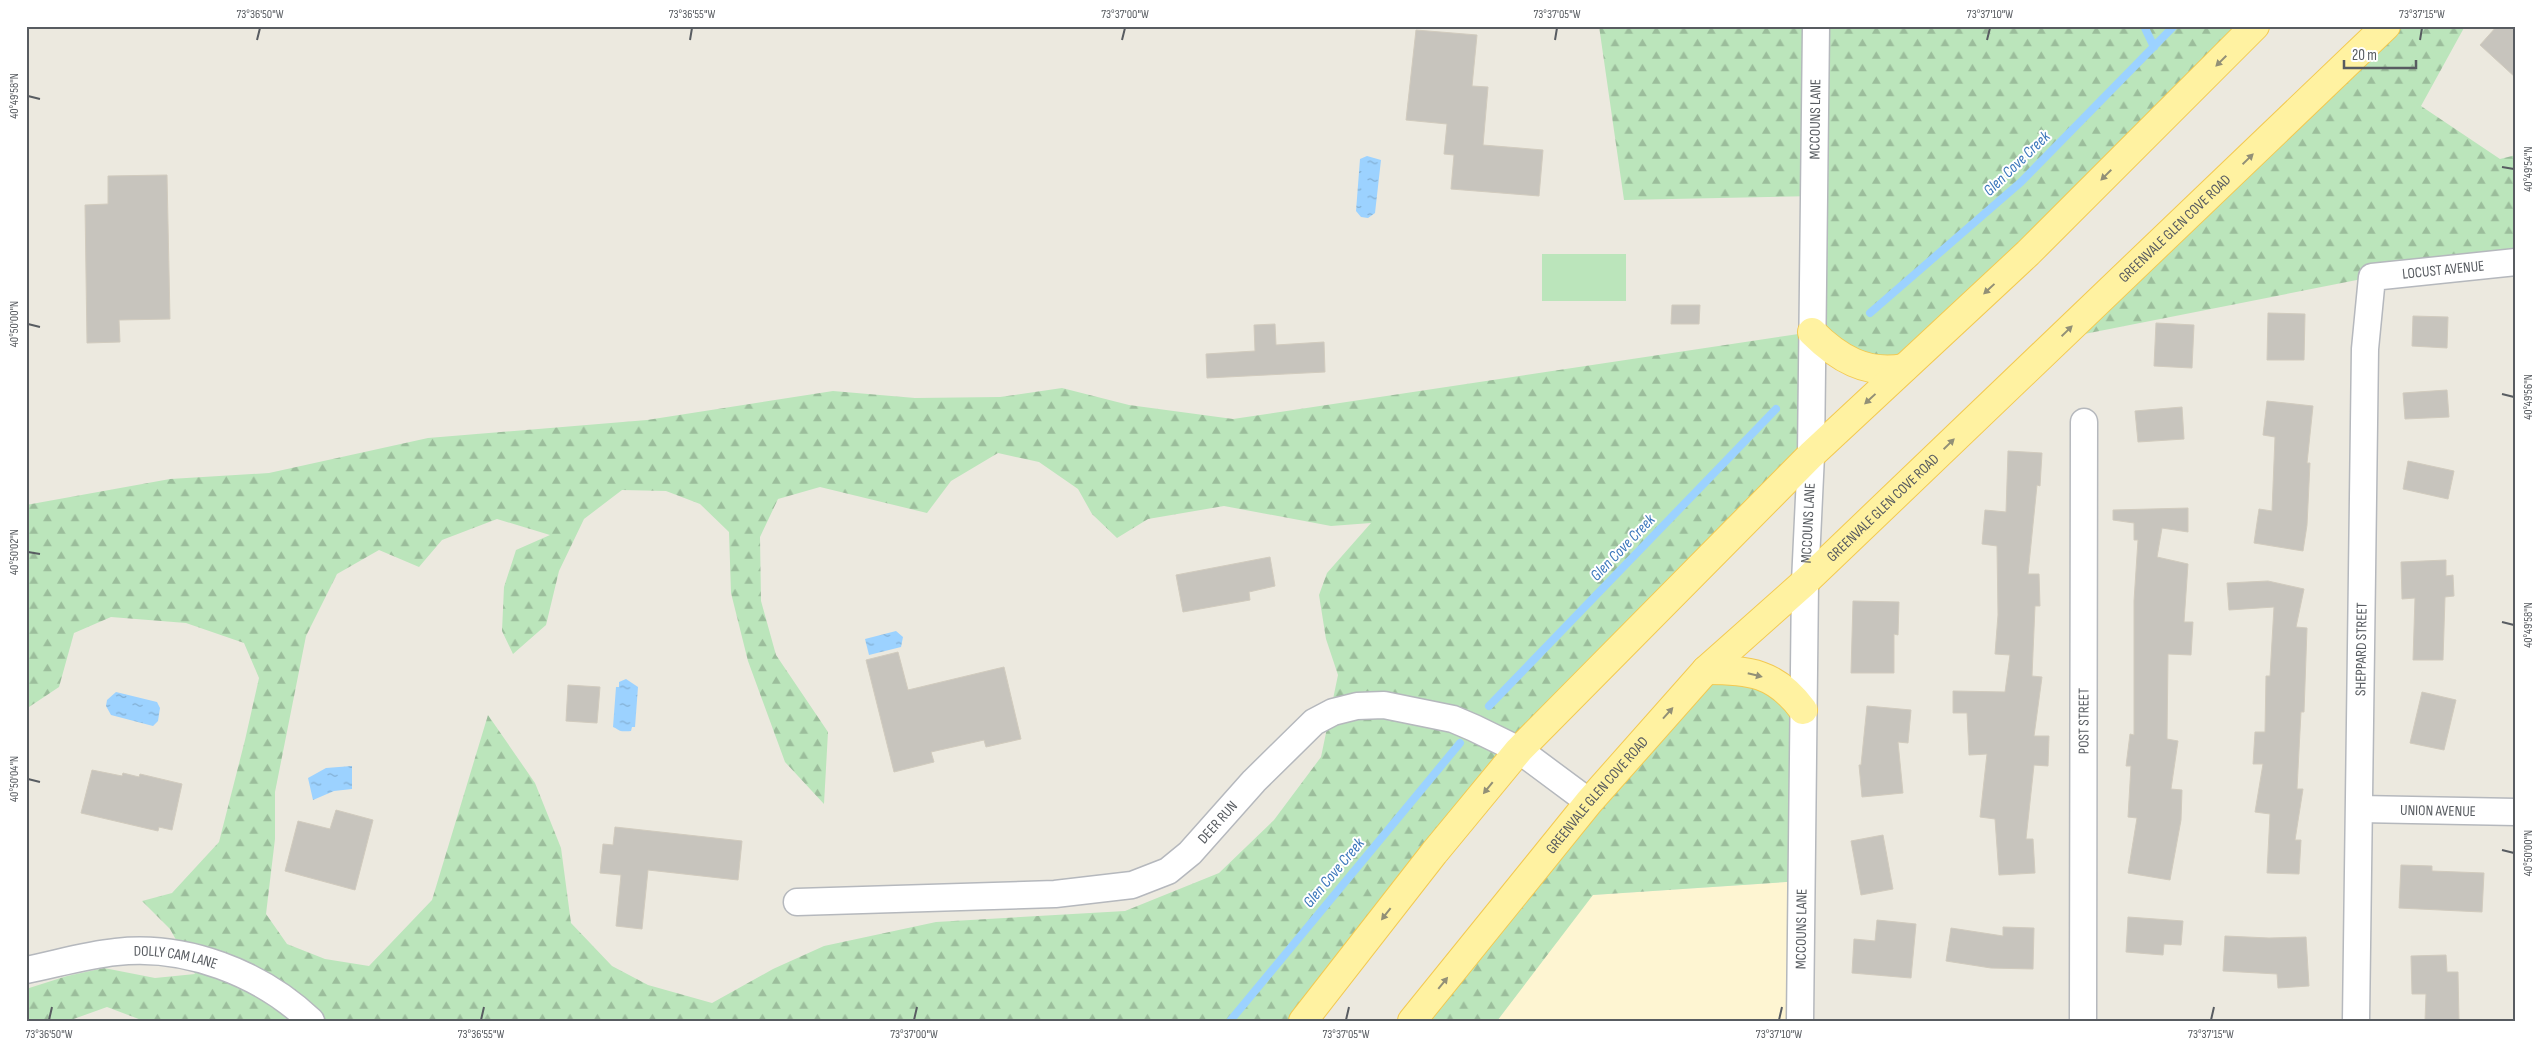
<svg xmlns="http://www.w3.org/2000/svg" width="2542" height="1047" font-family="'Sofia Sans Condensed',sans-serif">
  <defs>
    <pattern id="forest-firs" width="22" height="20" patternUnits="userSpaceOnUse" patternTransform="scale(1.25)"><rect width="22" height="20" fill="#bbe5bb"/><path d="M5 1l3.5 6h-7zM16 11l3.5 6h-7z" fill="#9bbd9b"/></pattern>
    <pattern id="water-ripples" width="26" height="14" patternUnits="userSpaceOnUse" patternTransform="scale(1.25)"><rect width="26" height="14" fill="#9cd2ff"/><path d="M2 4q2-2 4 0t4 0M15 11q2-2 4 0t4 0" fill="none" stroke="#82aed2"/></pattern>
  </defs>
  <rect width="100%" height="100%" fill="#ece9df"/>
  <path fill="#fef5d2" d="M 1802,881 L 1800,1021 L 1497,1021 L 1592,895 Z"/>
  <path fill="url(#forest-firs)" fill-rule="evenodd" d="M 1599,26 L 2255,26 L 1904,368 L 1824,345 L 1811,455 L 1605,660 L 1294,1021 L 144,1021 L 107,1007 L 68,1021 L 26,1021 L 26,989 L 67,976 L 104,968 L 155,978 L 195,974 L 170,929 L 142,901 L 172,893 L 219,842 L 245,740 L 259,678 L 244,643 L 186,623 L 111,617 L 74,633 L 59,687 L 26,709 L 26,505 L 170,479 L 269,473 L 428,438 L 647,420 L 833,391 L 915,398 L 1000,397 L 1062,388 L 1129,405 L 1233,419 L 1812,332 L 1815,196 L 1624,200 ZM 998,453 L 1039,462 L 1078,489 L 1092,514 L 1117,538 L 1148,519 L 1224,506 L 1331,526 L 1371,523 L 1327,573 L 1319,595 L 1326,639 L 1338,675 L 1321,757 L 1274,820 L 1219,873 L 1125,911 L 936,922 L 824,946 L 773,969 L 712,1003 L 648,985 L 612,966 L 571,923 L 561,848 L 535,783 L 488,715 L 432,900 L 369,966 L 325,959 L 287,944 L 266,914 L 275,839 L 275,792 L 306,636 L 337,574 L 379,550 L 419,567 L 442,540 L 497,519 L 550,535 L 516,550 L 504,587 L 502,631 L 513,654 L 546,625 L 559,571 L 584,519 L 622,490 L 666,491 L 700,504 L 729,532 L 731,593 L 748,661 L 785,762 L 824,804 L 828,732 L 776,655 L 761,601 L 760,537 L 778,499 L 820,487 L 927,513 L 951,481 Z
    M 2386,26 L 2465,26 L 2421,106 L 2500,159 L 2516,155 L 2516,262 L 2372,277 L 2059,339 Z
    M 1706,670 L 1803,703 L 1802,881 L 1593,895 L 1497,1021 L 1412,1021 Z"/>
  <path fill="#bbe5bb" d="M 1542,254 L 1626,254 L 1626,301 L 1542,301 Z"/>
  <path fill="url(#water-ripples)" d="M 1367,156 L 1381,160 L 1375,213 L 1368,218 L 1361,217 L 1356,211 L 1360,159 Z
    M 896,631 L 903,637 L 901,647 L 869,655 L 865,639 Z
    M 626,679 L 638,687 L 635,727 L 632,727 L 631,731 C 617,732 622,731 613,727 L 616,687 L 619,687 L 619,682 Z
    M 116,692 L 157,702 L 160,708 L 158,721 L 153,726 L 111,715 L 106,706 L 107,700 Z
    M 352,766 L 352,789 L 334,791 L 313,800 L 308,778 L 326,768 Z"/>
  <g fill="none" stroke-linecap="round" stroke-linejoin="round">
    <path stroke="#9cd2ff" stroke-width="8" d="M 2144,26 L 2154,47
      M 1870,313 L 2021,182 L 2174,26
      M 1489,706 L 1776,409
      M 1230,1021 L 1460,743"/>
  </g>
  <path fill="#c7c4bd" stroke="#d1cbbe" d="M 2497,26 L 2516,26 L 2516,78 L 2480,45 Z
    M 1416,30 L 1477,35 L 1472,86 L 1488,87 L 1483,145 L 1543,150 L 1539,196 L 1451,189 L 1454,155 L 1444,154 L 1447,124 L 1406,120 Z
    M 167,175 L 170,319 L 119,320 L 120,342 L 87,343 L 85,205 L 108,204 L 108,176 Z
    M 1672,305 L 1700,305 L 1699,324 L 1671,324 Z
    M 2268,313 L 2305,314 L 2304,360 L 2267,360 Z
    M 2413,316 L 2448,317 L 2447,348 L 2412,346 Z
    M 2156,323 L 2194,325 L 2192,368 L 2154,366 Z
    M 1275,324 L 1276,345 L 1324,342 L 1325,372 L 1207,378 L 1206,354 L 1255,351 L 1254,325 Z
    M 2447,390 L 2449,417 L 2405,419 L 2403,393 Z
    M 2267,401 L 2313,406 L 2307,463 L 2310,463 L 2307,525 L 2303,551 L 2254,543 L 2259,509 L 2272,511 L 2275,437 L 2263,435 Z
    M 2182,407 L 2184,439 L 2138,442 L 2135,411 Z
    M 2008,451 L 2042,453 L 2040,486 L 2037,485 L 2028,574 L 2039,574 L 2040,606 L 2035,606 L 2032,676 L 2042,677 L 2034,736 L 2049,736 L 2048,766 L 2034,765 L 2026,839 L 2033,839 L 2035,873 L 1999,875 L 1995,819 L 1980,817 L 1987,754 L 1969,755 L 1967,713 L 1953,713 L 1953,691 L 2005,692 L 2010,655 L 1995,654 L 1998,615 L 1997,546 L 1982,544 L 1985,510 L 2006,512 Z
    M 2408,461 L 2454,471 L 2448,499 L 2403,489 Z
    M 2188,508 L 2188,532 L 2162,528 L 2157,557 L 2188,564 L 2184,622 L 2193,622 L 2191,655 L 2168,654 L 2167,739 L 2178,741 L 2171,789 L 2182,790 L 2181,820 L 2170,880 L 2128,873 L 2137,818 L 2128,817 L 2131,766 L 2126,766 L 2130,734 L 2134,735 L 2134,601 L 2138,540 L 2134,540 L 2134,523 L 2113,520 L 2113,510 Z
    M 1270,557 L 1275,586 L 1249,592 L 1250,600 L 1183,612 L 1176,575 Z
    M 2446,560 L 2446,576 L 2453,575 L 2454,596 L 2445,597 L 2443,660 L 2413,660 L 2415,598 L 2402,599 L 2401,562 Z
    M 2268,581 L 2304,589 L 2296,627 L 2307,628 L 2304,712 L 2301,712 L 2297,789 L 2303,789 L 2295,840 L 2301,840 L 2299,874 L 2267,873 L 2270,814 L 2255,812 L 2263,764 L 2253,764 L 2255,732 L 2265,732 L 2266,676 L 2270,676 L 2274,607 L 2229,610 L 2227,583 Z
    M 1853,601 L 1899,602 L 1898,635 L 1894,634 L 1894,673 L 1851,673 Z
    M 898,652 L 908,690 L 1004,667 L 1021,739 L 986,747 L 984,740 L 931,752 L 934,762 L 894,772 L 866,660 Z
    M 568,685 L 600,687 L 597,723 L 566,721 Z
    M 2422,692 L 2456,700 L 2444,750 L 2410,743 Z
    M 1867,706 L 1911,710 L 1908,743 L 1898,742 L 1903,793 L 1862,797 L 1859,765 L 1861,765 Z
    M 92,770 L 122,776 L 123,773 L 139,777 L 140,774 L 182,784 L 172,830 L 159,827 L 158,831 L 81,813 Z
    M 336,810 L 373,820 L 355,890 L 285,871 L 298,821 L 330,829 Z
    M 615,827 L 742,841 L 738,880 L 648,870 L 642,929 L 616,926 L 621,875 L 600,873 L 603,844 L 613,845 Z
    M 1883,835 L 1893,889 L 1861,895 L 1851,841 Z
    M 2401,865 L 2432,866 L 2432,871 L 2484,873 L 2482,912 L 2399,908 Z
    M 2128,917 L 2183,921 L 2181,945 L 2164,944 L 2163,955 L 2126,952 Z
    M 1877,920 L 1916,924 L 1911,978 L 1852,973 L 1854,939 L 1875,941 Z
    M 2003,927 L 2034,928 L 2033,969 L 1991,968 L 1946,961 L 1951,928 L 2003,936 Z
    M 2225,936 L 2269,938 L 2306,937 L 2309,986 L 2278,988 L 2277,974 L 2223,971 Z
    M 2446,955 L 2447,972 L 2458,972 L 2459,1021 L 2425,1021 L 2426,994 L 2412,994 L 2411,956 Z"/>
  <g fill="none" stroke-linecap="round" stroke-linejoin="round">
    <g stroke="#b5b8bd" stroke-width="29">
      <g id="minor">
        <path id="s1" d="M 2360,809 L 2516,812"/>
        <path id="s2" d="M 797,902 L 1055,894 L 1132,885 L 1168,871 L 1190,853 L 1254,781 L 1314,722 L 1333,712 L 1357,706 L 1384,705 L 1453,719 L 1474,728 L 1519,750 L 1589,802"/>
        <path id="s3" d="M 26,970 C 56,964 86,955 116,952 C 185,944 261,973 311,1021"/>
        <path id="s4" d="M 1800,1021 L 1805,582 L 1811,455 L 1816,26"/>
        <path id="s5" d="M 2083,1021 L 2084,422"/>
        <path id="s6" d="M 2356,1021 L 2365,349 L 2372,277 L 2516,262"/>
      </g>
    </g>
    <g stroke="#f3c951" stroke-width="30">
      <g id="major">
        <path d="M 1812,332 C 1838,358 1866,375 1904,368"/>
        <path d="M 1706,670 C 1750,670 1776,673 1803,710"/>
        <path d="M 1303,1021 L 1434,853 L 1519,750 L 1811,455 L 2028,253 L 2255,26"/>
        <path id="s7" d="M 1412,1021 L 1589,802 L 1706,670 L 1805,582 L 2386,26"/>
      </g>
    </g>
    <use href="#minor" stroke="#fff" stroke-width="26"/>
    <use href="#major" stroke="#fff2a1" stroke-width="28"/>
  </g>
  <defs><path id="oneway-solid" d="M-6-.8H1V-3.2L6.5 0L1 3.2V.8H-6Z" transform="scale(1.25)"/></defs>
  <g fill="#929077">
    <use href="#oneway-solid" transform="translate(2221 61) rotate(135)"/>
    <use href="#oneway-solid" transform="translate(2248 159) rotate(-44)"/>
    <use href="#oneway-solid" transform="translate(2106 175) rotate(135)"/>
    <use href="#oneway-solid" transform="translate(1989 289) rotate(137)"/>
    <use href="#oneway-solid" transform="translate(2067 331) rotate(-44)"/>
    <use href="#oneway-solid" transform="translate(1870 399) rotate(137)"/>
    <use href="#oneway-solid" transform="translate(1949 444) rotate(-44)"/>
    <use href="#oneway-solid" transform="translate(1755 675) rotate(14)"/>
    <use href="#oneway-solid" transform="translate(1668 713) rotate(-48)"/>
    <use href="#oneway-solid" transform="translate(1488 788) rotate(129)"/>
    <use href="#oneway-solid" transform="translate(1386 914) rotate(128)"/>
    <use href="#oneway-solid" transform="translate(1443 983) rotate(-51)"/>
  </g>
  <path fill="none" stroke="#585c61" stroke-width="2" d="M 257,40 L 260,28M 690,40 L 692,28M 1122,40 L 1125,28M 1555,40 L 1557,28M 1987,40 L 1990,28M 2420,40 L 2422,28M 28,96 L 40,99M 2502,167 L 2514,169M 28,324 L 40,327M 2502,394 L 2514,397M 28,552 L 40,554M 2502,622 L 2514,625M 28,779 L 40,782M 2502,850 L 2514,853M 49,1020 L 52,1007M 481,1020 L 484,1007M 914,1020 L 917,1007M 1346,1020 L 1349,1007M 1779,1020 L 1782,1007M 2211,1020 L 2214,1007"/>
  <g text-anchor="middle" dominant-baseline="central" stroke-width="4" stroke-linejoin="round" paint-order="stroke">
    <g font-size="15" fill="#585c61" stroke="#fff">
      <text stroke="none"><textPath href="#s4" startOffset="902">MCCOUNS LANE</textPath></text>
      <text stroke="none"><textPath href="#s7" startOffset="1102">GREENVALE GLEN COVE ROAD</textPath></text>
      <text stroke="none"><textPath href="#s6" startOffset="816">LOCUST AVENUE</textPath></text>
      <text stroke="none"><textPath href="#s7" startOffset="698">GREENVALE GLEN COVE ROAD</textPath></text>
      <text stroke="none"><textPath href="#s4" startOffset="498">MCCOUNS LANE</textPath></text>
      <text stroke="none"><textPath href="#s6" startOffset="372">SHEPPARD STREET</textPath></text>
      <text stroke="none"><textPath href="#s5" startOffset="300">POST STREET</textPath></text>
      <text stroke="none"><textPath href="#s7" startOffset="292">GREENVALE GLEN COVE ROAD</textPath></text>
      <text stroke="none"><textPath href="#s1" startOffset="78">UNION AVENUE</textPath></text>
      <text stroke="none"><textPath href="#s2" startOffset="444">DEER RUN</textPath></text>
      <text stroke="none"><textPath href="#s4" startOffset="92">MCCOUNS LANE</textPath></text>
      <text stroke="none"><textPath href="#s3" startOffset="152">DOLLY CAM LANE</textPath></text>
    </g>
    <g font-size="16" font-style="italic" fill="#3c77bb" stroke="#fff">
      <text transform="translate(2017 164) rotate(-44)">Glen Cove Creek</text>
      <text transform="translate(1623 548) rotate(-46)">Glen Cove Creek</text>
      <text transform="translate(1334 873) rotate(-50)">Glen Cove Creek</text>
    </g>
  </g>
  <rect width="2542" height="1047" fill="none" stroke="#ffffff" stroke-width="55"/>
  <path d="M2344 60v8h72v-8" fill="none" stroke="#585c61" stroke-width="2.5"/>
  <text x="2352" y="60" font-size="15" fill="#585c61" stroke="#ffffff" stroke-width="4" paint-order="stroke">20 m</text>
  <rect x="28" y="28" width="2486" height="992" fill="none" stroke="#585c61" stroke-width="2"/>
  <g font-size="12" text-anchor="middle" fill="#585c61">
    <text x="260" y="18">73°36'50"W</text>
    <text x="692" y="18">73°36'55"W</text>
    <text x="1125" y="18">73°37'00"W</text>
    <text x="1557" y="18">73°37'05"W</text>
    <text x="1990" y="18">73°37'10"W</text>
    <text x="2422" y="18">73°37'15"W</text>
    <text transform="translate(14 96) rotate(-90)" y="4">40°49'58"N</text>
    <text transform="translate(2528 169) rotate(-90)" y="4">40°49'54"N</text>
    <text transform="translate(14 324) rotate(-90)" y="4">40°50'00"N</text>
    <text transform="translate(2528 397) rotate(-90)" y="4">40°49'56"N</text>
    <text transform="translate(14 552) rotate(-90)" y="4">40°50'02"N</text>
    <text transform="translate(2528 625) rotate(-90)" y="4">40°49'58"N</text>
    <text transform="translate(14 779) rotate(-90)" y="4">40°50'04"N</text>
    <text transform="translate(2528 853) rotate(-90)" y="4">40°50'00"N</text>
    <text x="49" y="1038">73°36'50"W</text>
    <text x="481" y="1038">73°36'55"W</text>
    <text x="914" y="1038">73°37'00"W</text>
    <text x="1346" y="1038">73°37'05"W</text>
    <text x="1779" y="1038">73°37'10"W</text>
    <text x="2211" y="1038">73°37'15"W</text>
  </g>
</svg>
